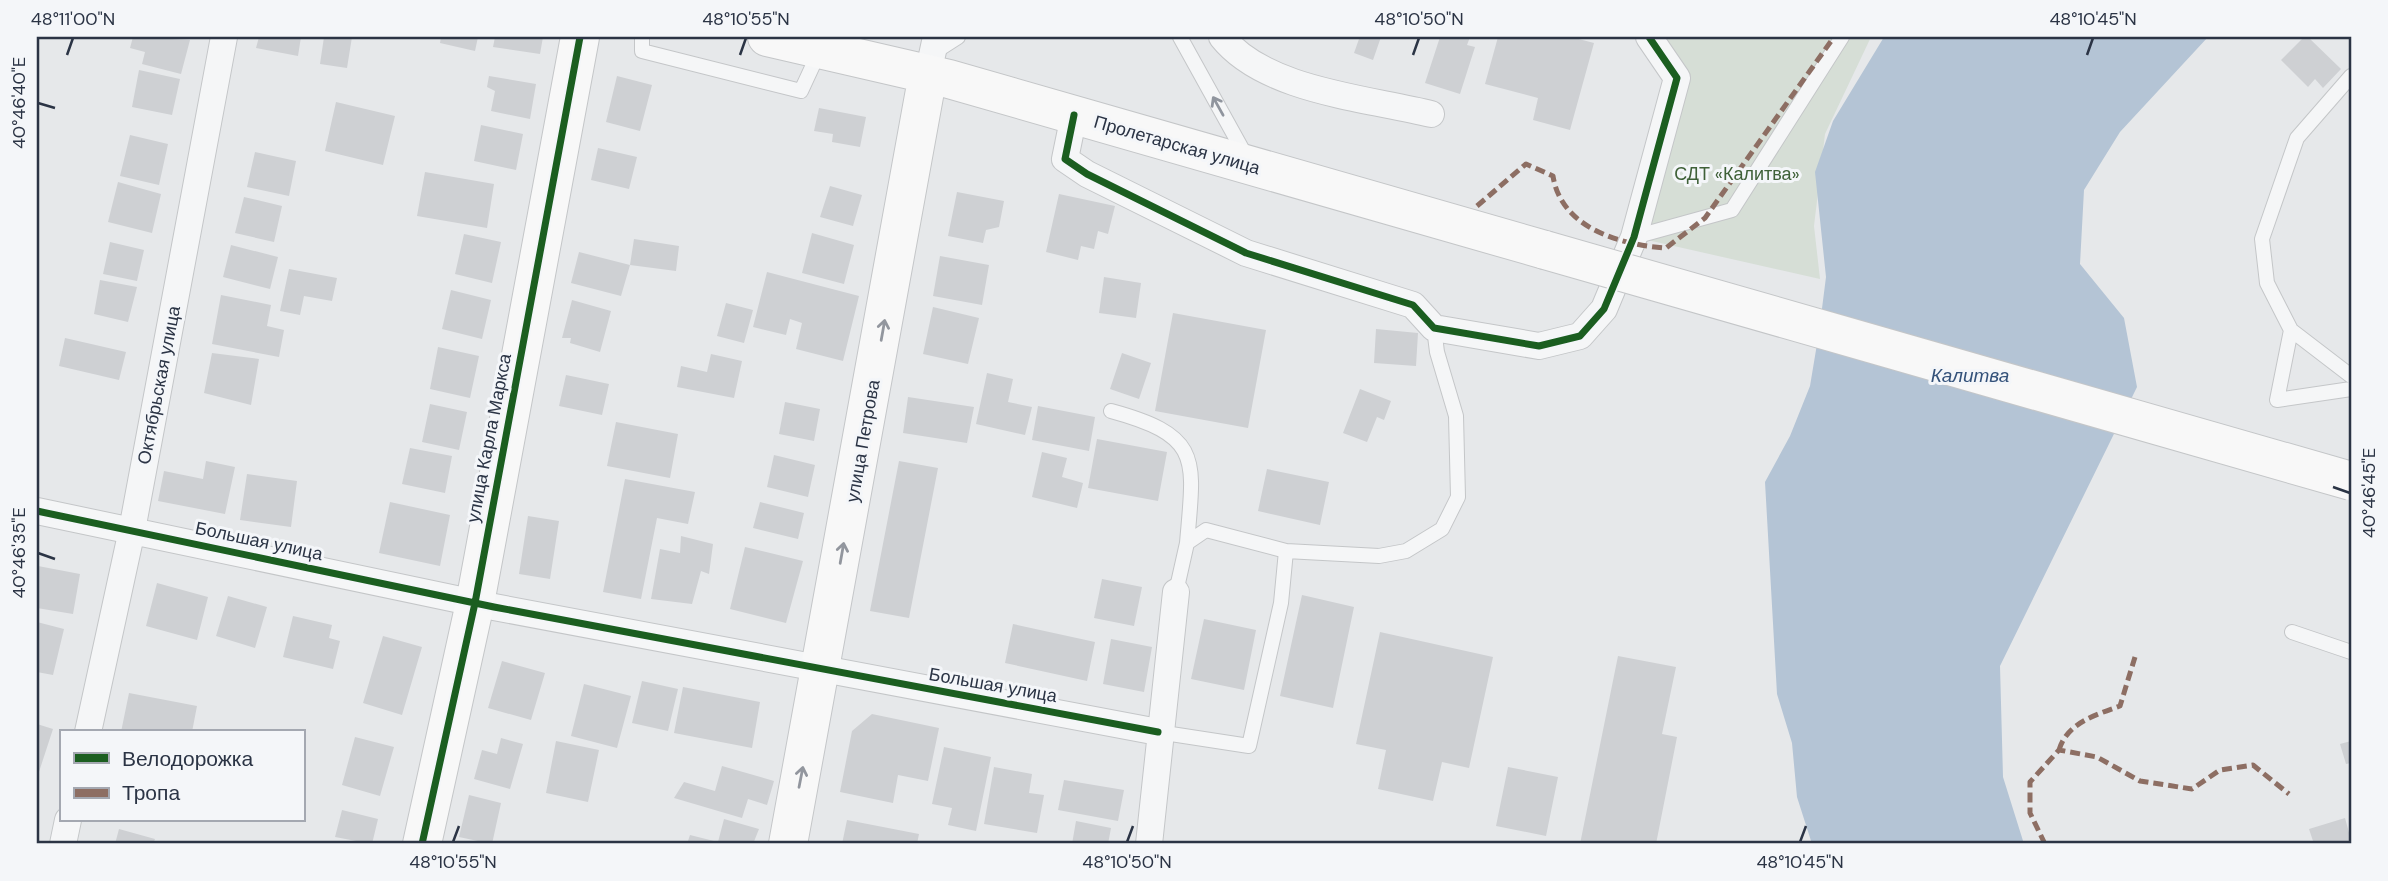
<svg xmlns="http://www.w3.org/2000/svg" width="2388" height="881" font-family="'DM Sans',sans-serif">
  <rect width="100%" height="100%" fill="#e6e8ea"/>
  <path fill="#d6ded6" d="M 1649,37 L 1871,37 L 1825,134 L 1814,226 L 1820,279 L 1634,237 L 1677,78 Z"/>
  <path fill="#b4c4d5" d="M 1884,37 L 2208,37 L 2120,132 L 2084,190 L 2080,264 L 2124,318 L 2137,387 L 2000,666 L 2003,777 L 2024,844 L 1812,844 L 1797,797 L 1792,743 L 1777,694 L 1765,482 L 1790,436 L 1810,386 L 1819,332 L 1826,277 L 1815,172 L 1833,121 Z"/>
  <path fill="#ced0d3" d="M 133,37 L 190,40 L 181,74 L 142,64 L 145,52 L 130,48 Z
    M 259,37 L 301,37 L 298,56 L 256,48 Z
    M 324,37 L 352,37 L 347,68 L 320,64 Z
    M 441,37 L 478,37 L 475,51 L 440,43 Z
    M 495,37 L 543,37 L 540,54 L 493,47 Z
    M 1353,37 L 1381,37 L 1373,60 L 1354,53 L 1359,39 Z
    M 1440,37 L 1470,37 L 1467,45 L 1475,47 L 1460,94 L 1425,83 Z
    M 1498,37 L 1571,37 L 1594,43 L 1570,130 L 1533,120 L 1538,98 L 1485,84 Z
    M 2304,37 L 2308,37 L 2341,69 L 2323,88 L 2315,79 L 2308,87 L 2281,60 Z
    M 139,70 L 180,79 L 172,115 L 132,107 Z
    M 489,76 L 536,84 L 530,119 L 491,111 L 495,91 L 487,87 Z
    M 617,76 L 652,85 L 640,131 L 606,122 Z
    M 336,102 L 395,116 L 383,165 L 325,151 Z
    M 819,108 L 866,117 L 860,147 L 832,142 L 833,134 L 814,131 Z
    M 481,125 L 523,134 L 516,170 L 474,161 Z
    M 130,135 L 168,144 L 159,185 L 120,176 Z
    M 598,148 L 637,157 L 629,189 L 591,180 Z
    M 255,152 L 296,161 L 289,196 L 247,187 Z
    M 425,172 L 494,184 L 487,228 L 417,216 Z
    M 118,182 L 161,194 L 152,233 L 108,222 Z
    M 830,186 L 862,195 L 853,226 L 820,217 Z
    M 957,192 L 1004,201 L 999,227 L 986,230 L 983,243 L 948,236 Z
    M 1059,194 L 1115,206 L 1108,234 L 1098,231 L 1094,249 L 1081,246 L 1078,260 L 1046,252 Z
    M 244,197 L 282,206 L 274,242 L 235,233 Z
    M 812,233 L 854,245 L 844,284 L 802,273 Z
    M 464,234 L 501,242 L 492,283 L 455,274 Z
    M 634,239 L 679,246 L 676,271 L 630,265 L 621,296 L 571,283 L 579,252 L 630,265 Z
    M 110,242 L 144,250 L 137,281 L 103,274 Z
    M 231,245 L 278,257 L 270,289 L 223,277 Z
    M 940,256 L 989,265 L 982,305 L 933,296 Z
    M 289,269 L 337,278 L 332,301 L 304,296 L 300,315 L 280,311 Z
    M 767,272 L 859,296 L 843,361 L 796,349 L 802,323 L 790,319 L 786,335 L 753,327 Z
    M 1104,277 L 1141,283 L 1136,318 L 1099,313 Z
    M 100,280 L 137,287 L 128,322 L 94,314 Z
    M 451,290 L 491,300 L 482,339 L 442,329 Z
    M 221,295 L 271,305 L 267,326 L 284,330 L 279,357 L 212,344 Z
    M 572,300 L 611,311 L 600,352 L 570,343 L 571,338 L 562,338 Z
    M 726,303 L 753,310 L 744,343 L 717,336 Z
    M 933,307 L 979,318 L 968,364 L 923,354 Z
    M 1173,313 L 1266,330 L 1248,428 L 1155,411 Z
    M 1376,329 L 1418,333 L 1416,366 L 1374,363 Z
    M 65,338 L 126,352 L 119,380 L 59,366 Z
    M 438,347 L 479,356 L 470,398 L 430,389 Z
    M 212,353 L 259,359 L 251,405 L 204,393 Z
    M 1122,353 L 1151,363 L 1139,399 L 1110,389 Z
    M 711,354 L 742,361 L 734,398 L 677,387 L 681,366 L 707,372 Z
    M 987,373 L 1013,379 L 1008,402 L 1032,407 L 1025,435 L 976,424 Z
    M 566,375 L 609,384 L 602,415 L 559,406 Z
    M 1360,389 L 1391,401 L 1384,420 L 1377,417 L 1367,442 L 1343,433 Z
    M 908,397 L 974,407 L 967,443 L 903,433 Z
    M 785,402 L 820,409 L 814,441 L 779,434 Z
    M 430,404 L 467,412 L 459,450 L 422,442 Z
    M 1038,406 L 1095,417 L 1089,451 L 1032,440 Z
    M 616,422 L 678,434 L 670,478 L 607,466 Z
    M 1097,439 L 1167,452 L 1158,501 L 1088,488 Z
    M 410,448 L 452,456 L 445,493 L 402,484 Z
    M 1042,452 L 1067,458 L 1062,477 L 1083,483 L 1077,508 L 1032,497 Z
    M 774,455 L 815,465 L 808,497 L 767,487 Z
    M 206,461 L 235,467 L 225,514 L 158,501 L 164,471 L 203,479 Z
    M 899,461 L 938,468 L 909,618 L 870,611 Z
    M 1267,469 L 1329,482 L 1320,525 L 1258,511 Z
    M 247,474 L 297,481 L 291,527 L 240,520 Z
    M 625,479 L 695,492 L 688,524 L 657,518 L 641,599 L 603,592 Z
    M 390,502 L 450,515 L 440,566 L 379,553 Z
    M 760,502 L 804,513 L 798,539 L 753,528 Z
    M 528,516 L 559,521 L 550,579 L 519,574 Z
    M 681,536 L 713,544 L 709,574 L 701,571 L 692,604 L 651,599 L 660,549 L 680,553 Z
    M 745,547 L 803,561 L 786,623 L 730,609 Z
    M 38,566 L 80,574 L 73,614 L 37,608 Z
    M 1102,579 L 1142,587 L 1134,626 L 1094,618 Z
    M 157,583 L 208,597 L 197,640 L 146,626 Z
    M 1302,595 L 1354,607 L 1333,708 L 1280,696 Z
    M 228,596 L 267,607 L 255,648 L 216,636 Z
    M 293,616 L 332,625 L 329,638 L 340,641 L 333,669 L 283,657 Z
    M 1204,619 L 1256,630 L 1244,690 L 1191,679 Z
    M 37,622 L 64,629 L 53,675 L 37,672 Z
    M 1013,624 L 1095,642 L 1087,681 L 1005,663 Z
    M 1380,632 L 1493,657 L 1469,768 L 1442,762 L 1433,801 L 1378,789 L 1386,750 L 1356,744 Z
    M 383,636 L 422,647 L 402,715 L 363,703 Z
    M 1111,639 L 1152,647 L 1144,692 L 1103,684 Z
    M 1618,656 L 1676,667 L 1662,734 L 1677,737 L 1656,844 L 1580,844 Z
    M 502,661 L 545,673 L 531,720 L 488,708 Z
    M 642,681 L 678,689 L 668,731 L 632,723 Z
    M 584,684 L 631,696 L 617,748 L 571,736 Z
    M 683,687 L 760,702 L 752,748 L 674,733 Z
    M 129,693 L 197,706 L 192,732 L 121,732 Z
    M 872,714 L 939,728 L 928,781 L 898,775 L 893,803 L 840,792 L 852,731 Z
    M 37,724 L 53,729 L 37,778 Z
    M 355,737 L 394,747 L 380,796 L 342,785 Z
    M 501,738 L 523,744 L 510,789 L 474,779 L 482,750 L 497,754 Z
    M 556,741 L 599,750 L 588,802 L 546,793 Z
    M 2351,741 L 2351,763 L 2346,764 L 2340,744 Z
    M 944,747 L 991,757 L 976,831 L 948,825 L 952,808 L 932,804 Z
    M 722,766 L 774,781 L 767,805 L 748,799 L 742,818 L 674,798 L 684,782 L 715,791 Z
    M 994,767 L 1032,774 L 1029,793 L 1044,795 L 1037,833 L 984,824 Z
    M 1508,767 L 1558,777 L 1546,836 L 1496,826 Z
    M 1064,780 L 1124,790 L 1118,821 L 1058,810 Z
    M 469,795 L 501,803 L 492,844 L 459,837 Z
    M 342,810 L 378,819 L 372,844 L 335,837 Z
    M 2345,818 L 2351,840 L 2338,844 L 2314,844 L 2309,829 Z
    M 724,819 L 759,829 L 753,844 L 687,844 L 690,835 L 718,842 Z
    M 847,820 L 919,834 L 917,844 L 842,844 Z
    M 1076,821 L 1111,828 L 1108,844 L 1072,844 Z
    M 119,829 L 155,839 L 153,844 L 115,844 Z"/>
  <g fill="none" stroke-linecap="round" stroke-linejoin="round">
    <g stroke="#c4c6c8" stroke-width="16">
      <path id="lane" d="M 642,37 L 642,51 L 801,91 L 820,50
        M 1180,37 L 1247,158
        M 933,53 L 958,37
        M 1634,237 L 1732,210 L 1842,37
        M 2291,330 L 2267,283 L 2262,239 L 2297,138 L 2351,76
        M 2351,376 L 2291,330 L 2277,400 L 2351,389
        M 1111,411 C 1203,436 1194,459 1187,543
        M 1176,592 L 1187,543 L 1206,530 L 1286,551
        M 2292,632 L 2351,652
        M 1158,732 L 1249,746 L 1281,603 L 1286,551 L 1379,556 L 1406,551 L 1442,529 L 1458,497 L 1456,416 L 1437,352 L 1434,328"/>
    </g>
    <g stroke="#c4c6c8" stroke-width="28">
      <path id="street" d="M 1222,37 C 1265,91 1367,98 1431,114
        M 928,74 L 936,37
        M 1074,115 L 1065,159 L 1087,174 L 1246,253 L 1413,305 L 1434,328 L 1539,346 L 1580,336 L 1604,309 L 1634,237 L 1677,78 L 1649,37
        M 37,511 L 494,607 L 1158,732
        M 88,732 L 132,530 L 224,37
        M 63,844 L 68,820
        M 1149,844 L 1176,592"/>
    </g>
    <g stroke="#c4c6c8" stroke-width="40">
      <path id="secondary" d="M 767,37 L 949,79 L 1545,250
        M 422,844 L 475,603 L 580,37
        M 788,844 L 928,74"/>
    </g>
    <use href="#lane" stroke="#f5f6f7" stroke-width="14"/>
    <use href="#street" stroke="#f5f6f7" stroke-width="26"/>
    <use href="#secondary" stroke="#f8f8f8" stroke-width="38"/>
    <g stroke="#c4c6c8" stroke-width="40" stroke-linecap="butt">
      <path id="secondary-bridge" d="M 1545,250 L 2351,481"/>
    </g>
    <use href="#secondary-bridge" stroke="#f8f8f8" stroke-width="38"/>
    <path stroke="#8d6e63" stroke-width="5" stroke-dasharray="10 5" stroke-linecap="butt" d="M 1477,206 L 1526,164 L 1553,176 C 1561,228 1620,245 1666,248 L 1705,218 L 1834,37
      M 2059,750 C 2067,723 2095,715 2120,706 L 2135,657
      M 2045,844 L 2030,813 L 2030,782 L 2059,750 L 2097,757 L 2140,781 L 2192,789 L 2220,770 L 2253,765 L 2289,794"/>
    <g stroke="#f4f6f9" stroke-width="11">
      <path id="cycleway" d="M 1074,115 L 1065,159 L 1087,174 L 1246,253 L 1413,305 L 1434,328 L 1539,346 L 1580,336 L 1604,309 L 1634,237 L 1677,78 L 1649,37
        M 37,511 L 494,607 L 1158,732
        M 422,844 L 475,603 L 580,37"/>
    </g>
    <use href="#cycleway" stroke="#1b5e20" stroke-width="7"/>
  </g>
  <defs><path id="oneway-shaft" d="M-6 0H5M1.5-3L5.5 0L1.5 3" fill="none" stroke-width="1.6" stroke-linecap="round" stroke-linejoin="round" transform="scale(1.75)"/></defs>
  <use stroke="#90959e" href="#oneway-shaft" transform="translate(1218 106) rotate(-119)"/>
  <g stroke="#92969e">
    <use href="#oneway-shaft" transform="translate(883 330) rotate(-80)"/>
    <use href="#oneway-shaft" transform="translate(842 553) rotate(-80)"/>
    <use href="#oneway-shaft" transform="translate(801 777) rotate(-79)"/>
  </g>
  <path fill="none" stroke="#2b3445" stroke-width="2.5" d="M 67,55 L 73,38M 740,55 L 746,38M 1413,55 L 1419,38M 2087,55 L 2093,38M 38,103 L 55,108M 2333,487 L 2350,493M 38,553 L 55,559M 453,842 L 459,826M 1127,842 L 1133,826M 1800,842 L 1806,826"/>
  <g text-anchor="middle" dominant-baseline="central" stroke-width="6" stroke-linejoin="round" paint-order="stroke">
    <g font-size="18" fill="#2b3445" stroke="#f4f6f9">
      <text transform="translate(1177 145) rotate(16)">Пролетарская улица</text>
      <text transform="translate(159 385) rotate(-79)">Октябрьская улица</text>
      <text transform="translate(489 438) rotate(-79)">улица Карла Маркса</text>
      <text transform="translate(863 441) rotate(-80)">улица Петрова</text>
      <text transform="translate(259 541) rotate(12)">Большая улица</text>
      <text transform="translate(993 685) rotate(10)">Большая улица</text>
    </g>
    <g font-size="18" fill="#3f6138" stroke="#f4f6f9">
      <text x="1737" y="174">СДТ «Калитва»</text>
    </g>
    <g font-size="19" font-style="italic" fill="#34527a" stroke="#f4f6f9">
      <text x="1970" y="375">Калитва</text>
    </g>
  </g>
  <rect width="2388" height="881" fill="none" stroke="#f4f6f9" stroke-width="77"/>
  <rect x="60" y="730" width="245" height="91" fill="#f4f6f9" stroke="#a4a8b1" stroke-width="2"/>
  <rect x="74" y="753" width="35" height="10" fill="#1b5e20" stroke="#a4a8b1" stroke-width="2"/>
  <text x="122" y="766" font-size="21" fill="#2b3445">Велодорожка</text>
  <rect x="74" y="788" width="35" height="10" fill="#8d6e63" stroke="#a4a8b1" stroke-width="2"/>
  <text x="122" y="800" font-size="21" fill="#2b3445">Тропа</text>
  <rect x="38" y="38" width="2312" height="804" fill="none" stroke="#2b3445" stroke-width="2.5"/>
  <g font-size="18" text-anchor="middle" fill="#2b3445">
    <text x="73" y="25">48°11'00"N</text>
    <text x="746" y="25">48°10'55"N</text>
    <text x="1419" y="25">48°10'50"N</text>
    <text x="2093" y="25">48°10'45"N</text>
    <text transform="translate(19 103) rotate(-90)" y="6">40°46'40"E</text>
    <text transform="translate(2369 493) rotate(-90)" y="6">40°46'45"E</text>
    <text transform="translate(19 553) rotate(-90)" y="6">40°46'35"E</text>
    <text x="453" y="868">48°10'55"N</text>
    <text x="1127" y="868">48°10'50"N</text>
    <text x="1800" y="868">48°10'45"N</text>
  </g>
</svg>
